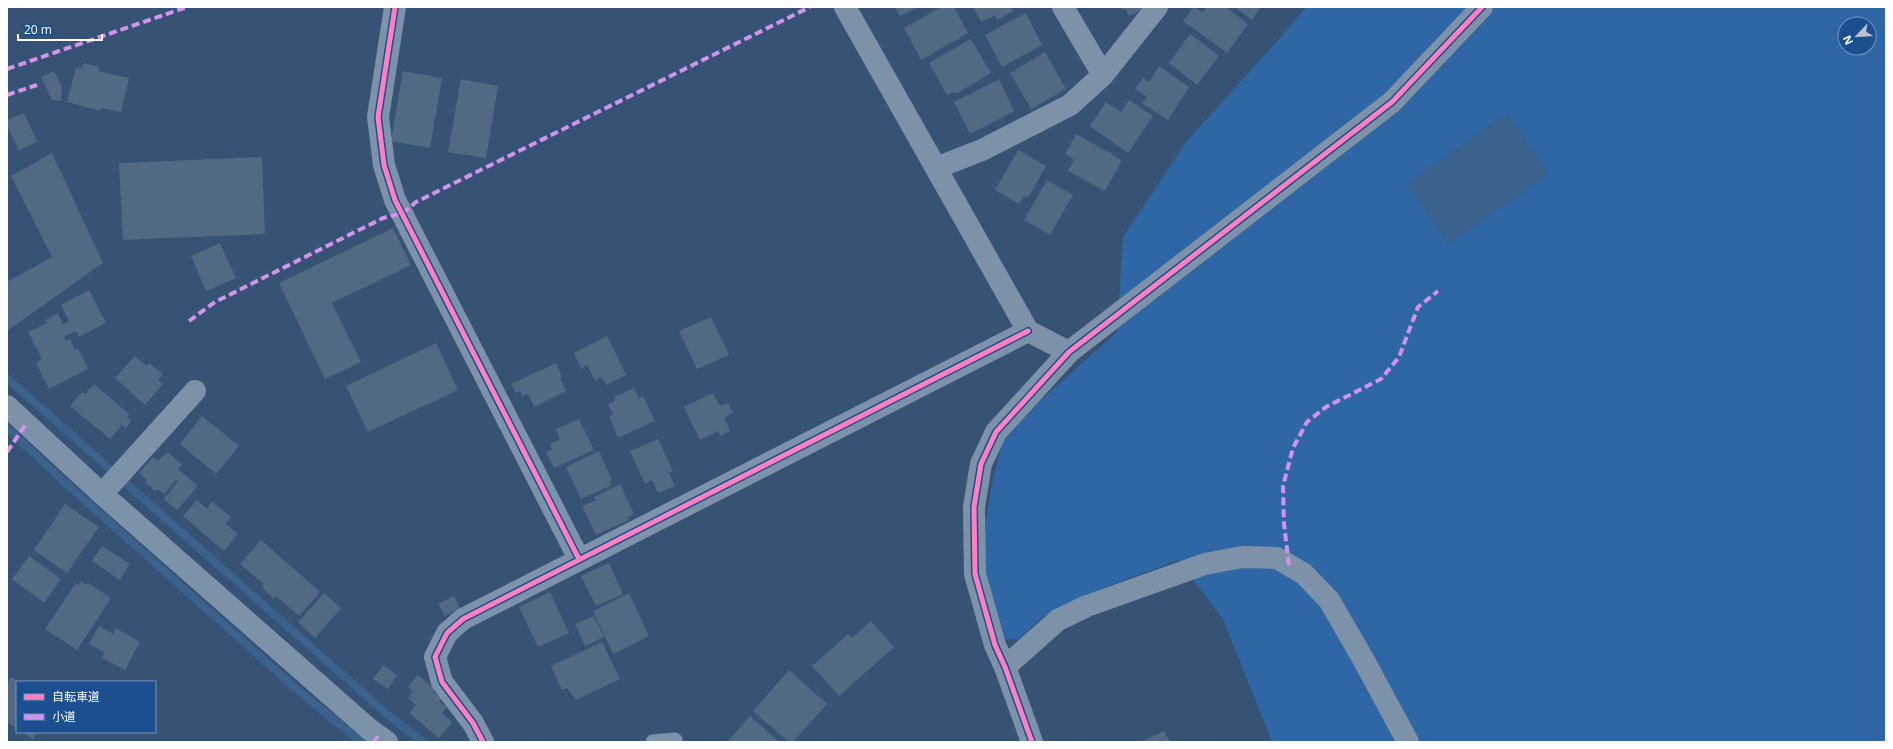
<svg xmlns="http://www.w3.org/2000/svg" width="1893" height="749" font-family="'Open Sans','Noto Sans JP',sans-serif">
  <rect width="100%" height="100%" fill="#365274"/>
  <path fill="#2f66a5" fill-rule="evenodd" d="M 1306,7 L 1886,7 L 1886,742 L 1272,742 L 1223,619 L 1178,560 L 1093,592 L 1043,617 L 1019,639 L 1002,639 L 985,584 L 983,543 L 991,488 L 1002,443 L 1033,407 L 1117,332 L 1123,237 L 1186,142 L 1280,38 ZM 1845,24 L 1869,24 L 1869,48 L 1845,48 Z"/>
  <path fill="#3b618d" d="M 1507,113 L 1549,174 L 1448,244 L 1406,184 Z"/>
  <g fill="none" stroke-linecap="round" stroke-linejoin="round">
    <path stroke="#3b618d" stroke-width="8" d="M 7,378 L 388,715 L 423,742
      M 7,428 L 72,489 L 299,691 L 361,742"/>
  </g>
  <path fill="#526984" d="M 895,7 L 918,7 L 900,16 Z
    M 941,7 L 954,7 L 968,33 L 921,60 L 904,28 Z
    M 973,7 L 1011,7 L 1013,11 L 997,20 L 995,15 L 981,22 Z
    M 1121,7 L 1149,7 L 1129,16 L 1126,9 L 1123,10 Z
    M 1194,7 L 1203,12 L 1207,7 L 1226,7 L 1248,24 L 1227,53 L 1183,21 Z
    M 1235,7 L 1261,7 L 1252,20 Z
    M 1026,13 L 1042,45 L 1002,67 L 985,35 Z
    M 1190,34 L 1219,56 L 1197,85 L 1169,63 Z
    M 971,39 L 991,73 L 956,94 L 954,92 L 947,95 L 929,63 Z
    M 1045,52 L 1066,89 L 1031,109 L 1010,73 Z
    M 84,63 L 99,67 L 98,71 L 129,78 L 121,112 L 101,108 L 100,111 L 67,102 L 76,67 L 82,68 Z
    M 1159,66 L 1189,87 L 1168,120 L 1142,103 L 1147,97 L 1135,89 L 1143,78 L 1149,82 Z
    M 54,71 L 62,88 L 61,101 L 52,100 L 41,77 Z
    M 403,71 L 442,78 L 430,148 L 391,141 Z
    M 461,79 L 498,86 L 486,158 L 448,152 Z
    M 999,79 L 1014,111 L 970,134 L 954,102 Z
    M 1129,100 L 1153,116 L 1128,153 L 1090,126 L 1106,102 L 1121,112 Z
    M 24,113 L 37,142 L 19,150 L 7,125 L 7,120 Z
    M 1076,134 L 1122,160 L 1105,191 L 1068,171 L 1074,160 L 1065,154 Z
    M 1018,150 L 1046,166 L 1028,198 L 1024,196 L 1019,204 L 995,190 Z
    M 52,153 L 103,263 L 7,331 L 7,282 L 52,257 L 11,176 Z
    M 262,157 L 265,234 L 123,240 L 119,163 Z
    M 1047,180 L 1073,195 L 1050,235 L 1024,220 Z
    M 393,228 L 411,265 L 332,303 L 361,362 L 325,379 L 279,283 Z
    M 220,243 L 236,278 L 206,291 L 191,256 Z
    M 89,290 L 106,323 L 79,337 L 76,331 L 64,337 L 66,341 L 70,339 L 75,350 L 78,348 L 88,369 L 49,389 L 36,363 L 42,359 L 28,332 L 47,323 L 45,320 L 58,313 L 63,324 L 69,321 L 61,305 Z
    M 711,317 L 729,355 L 697,369 L 679,331 Z
    M 607,336 L 626,375 L 606,385 L 602,377 L 595,381 L 587,365 L 581,369 L 574,353 Z
    M 436,343 L 458,390 L 368,432 L 346,386 Z
    M 135,356 L 146,366 L 149,363 L 163,374 L 158,380 L 163,384 L 145,405 L 115,378 Z
    M 556,363 L 562,377 L 560,378 L 566,391 L 534,407 L 528,394 L 522,397 L 520,391 L 516,393 L 511,384 Z
    M 94,384 L 129,414 L 127,417 L 131,421 L 125,429 L 122,425 L 110,439 L 70,406 L 82,392 L 85,394 Z
    M 634,388 L 639,398 L 643,396 L 655,421 L 618,438 L 609,416 L 613,414 L 608,404 L 615,401 L 614,397 Z
    M 713,393 L 720,406 L 728,403 L 733,413 L 724,418 L 730,431 L 720,436 L 718,431 L 700,440 L 684,407 Z
    M 202,416 L 239,446 L 216,474 L 180,444 Z
    M 579,419 L 594,450 L 554,468 L 546,452 L 552,449 L 550,444 L 560,439 L 556,429 Z
    M 658,439 L 673,471 L 669,473 L 675,486 L 658,493 L 652,480 L 645,484 L 630,451 Z
    M 599,451 L 612,480 L 610,481 L 612,485 L 581,499 L 566,467 Z
    M 168,452 L 182,465 L 178,469 L 198,486 L 177,510 L 164,499 L 178,481 L 176,480 L 164,494 L 157,489 L 155,491 L 145,482 L 147,480 L 139,473 L 153,457 L 157,461 Z
    M 620,484 L 634,514 L 628,517 L 629,520 L 596,535 L 582,506 L 596,500 L 594,497 Z
    M 197,500 L 207,509 L 212,502 L 231,517 L 226,524 L 238,534 L 224,551 L 183,516 Z
    M 65,504 L 99,527 L 67,573 L 34,550 Z
    M 261,540 L 320,592 L 299,616 L 276,596 L 274,599 L 262,587 L 264,584 L 240,564 Z
    M 102,546 L 130,564 L 120,580 L 92,561 Z
    M 29,556 L 61,579 L 44,603 L 12,579 Z
    M 609,563 L 623,594 L 596,606 L 581,576 Z
    M 81,581 L 86,585 L 88,583 L 111,598 L 77,650 L 45,629 L 75,584 L 78,585 Z
    M 550,592 L 569,633 L 538,647 L 519,607 Z
    M 324,593 L 341,608 L 315,638 L 298,622 Z
    M 629,593 L 649,636 L 613,654 L 593,611 Z
    M 454,596 L 460,608 L 445,616 L 438,604 Z
    M 594,616 L 604,637 L 585,646 L 575,624 Z
    M 871,621 L 894,647 L 839,696 L 812,666 L 848,634 L 852,638 Z
    M 99,626 L 113,634 L 116,628 L 140,642 L 125,670 L 102,658 L 104,652 L 89,644 Z
    M 602,642 L 620,679 L 576,700 L 567,688 L 562,690 L 551,666 Z
    M 383,665 L 397,675 L 388,689 L 373,679 Z
    M 789,670 L 827,704 L 793,742 L 789,742 L 753,711 Z
    M 418,675 L 435,689 L 433,691 L 442,699 L 440,702 L 447,707 L 442,713 L 452,722 L 439,738 L 409,713 L 416,705 L 408,698 L 413,691 L 408,687 Z
    M 11,677 L 17,681 L 17,728 L 7,722 L 7,684 Z
    M 750,716 L 779,742 L 727,742 Z
    M 1164,731 L 1170,742 L 1141,742 Z
    M 22,732 L 37,732 L 33,739 Z"/>
  <g fill="none" stroke-linecap="round" stroke-linejoin="round">
    <path stroke="#7d92a8" stroke-width="15" d="M 653,742 L 675,740"/>
    <path stroke="#7d92a8" stroke-width="22" d="M 395,7 L 378,117 L 384,165 L 395,200 L 579,559
      M 845,7 L 1028,331 L 1069,352
      M 1063,7 L 1103,75
      M 936,168 L 982,150 L 1070,105 L 1103,75 L 1157,7
      M 7,406 L 102,494 L 369,729 L 387,742
      M 102,494 L 195,391
      M 1005,667 L 1058,620 L 1087,606 L 1205,564 L 1242,557 L 1277,558 L 1304,574 L 1329,600 L 1362,657 L 1408,742
      M 483,742 L 473,723 L 442,682 L 435,657 L 447,633 L 463,619 L 1028,331"/>
    <path stroke="#7d92a8" stroke-width="22" d="M 1032,742 L 1005,667 L 995,645 L 975,574 L 974,507 L 981,464 L 996,432 L 1069,352 L 1392,102 L 1482,7"/>
    <path stroke="#d193ec" stroke-width="4" stroke-dasharray="8 4" stroke-linecap="butt" d="M 7,69 L 187,7
      M 7,95 L 37,85
      M 189,321 L 215,302 L 383,218 L 403,213 L 416,202 L 810,7
      M 7,452 L 26,424
      M 1289,565 L 1284,524 L 1283,486 L 1293,448 L 1307,422 L 1326,407 L 1381,379 L 1399,357 L 1418,307 L 1438,291
      M 374,742 L 378,736"/>
    <g stroke="#1b4f8f" stroke-width="8">
      <path id="cycleway" d="M 395,7 L 378,117 L 384,165 L 395,200 L 579,559
        M 483,742 L 473,723 L 442,682 L 435,657 L 447,633 L 463,619 L 1028,331
        M 1032,742 L 1005,667 L 995,645 L 975,574 L 974,507 L 981,464 L 996,432 L 1069,352 L 1392,102 L 1482,7"/>
    </g>
    <use href="#cycleway" stroke="#ff80c0" stroke-width="5"/>
  </g>
  <rect width="1893" height="749" fill="none" stroke="#ffffff" stroke-width="16"/>
  <rect x="16" y="681" width="140" height="52" fill="#1b4f8f" stroke="#7695bc"/>
  <rect x="24" y="694" width="20" height="6" fill="#ff80c0" stroke="#7695bc"/>
  <text x="52" y="701" font-size="12" fill="#ffffff">自転車道</text>
  <rect x="24" y="714" width="20" height="6" fill="#d193ec" stroke="#7695bc"/>
  <text x="52" y="721" font-size="12" fill="#ffffff">小道</text>
  <g transform="translate(1857 36) rotate(245)"><circle r="19" fill="#1b4f8f" stroke="#7695bc"/>
  <path d="M0-3L7 15L0 10L-7 15Z" fill="#b9c2ce"/>
  <text y="-6" font-size="11" font-weight="bold" text-anchor="middle" fill="#ffffff">N</text>
  </g>
  <path d="M18 34v6h84v-6" fill="none" stroke="#ffffff" stroke-width="2"/>
  <text x="24" y="34" font-size="12" fill="#ffffff" stroke="#1b4f8f" stroke-width="3" paint-order="stroke">20 m</text>
</svg>
